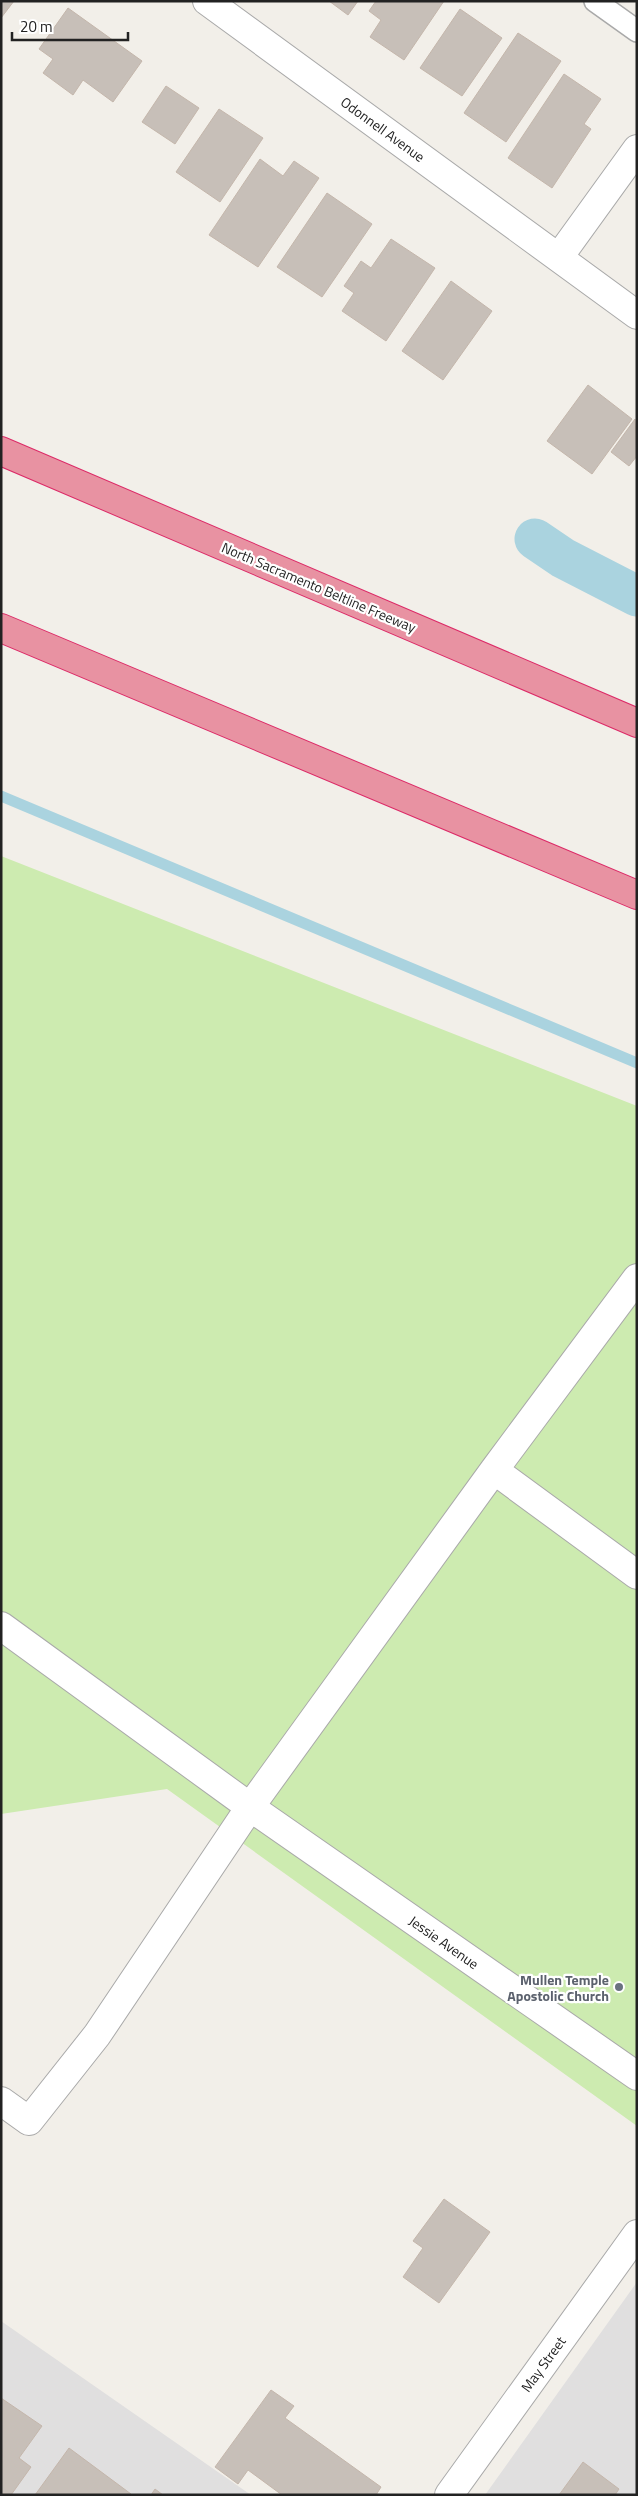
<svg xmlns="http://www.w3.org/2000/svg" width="638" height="2496" font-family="'Titillium Web',sans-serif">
  <rect width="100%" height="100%" fill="#f2efe9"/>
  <path fill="#e0dfdf" d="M 637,2282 L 637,2495 L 485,2495 Z
    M 1,2321 L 251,2495 L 1,2495 Z"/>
  <path fill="#cdebb0" d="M 1,856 L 637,1106 L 637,2126 L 167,1789 L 1,1814 Z"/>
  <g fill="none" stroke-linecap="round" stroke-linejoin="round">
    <path stroke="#aad3df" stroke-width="11" d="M 1,796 L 637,1063"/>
    <path stroke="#aad3df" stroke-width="41" d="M 535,539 L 563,558 L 637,596"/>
  </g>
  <path fill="#c7bfb8" stroke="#c4b6ab" d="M 1,1 L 14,1 L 1,18 Z
    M 329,1 L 358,1 L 348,15 Z
    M 376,1 L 444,1 L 404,60 L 370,37 L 381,20 L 369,11 Z
    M 68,8 L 142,61 L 113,102 L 83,80 L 73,95 L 43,73 L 53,59 L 39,49 Z
    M 460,9 L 502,38 L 462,96 L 420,68 Z
    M 518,33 L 561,61 L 506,142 L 464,113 Z
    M 564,74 L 601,99 L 584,124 L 591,129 L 552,188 L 508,158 Z
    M 166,86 L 199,108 L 175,144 L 142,122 Z
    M 219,109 L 263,138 L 220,202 L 176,172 Z
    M 260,159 L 283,176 L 294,161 L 319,178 L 258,267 L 209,235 Z
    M 327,193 L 372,224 L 322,297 L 277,267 Z
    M 391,239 L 435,268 L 386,341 L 342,311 L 354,293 L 344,286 L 361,261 L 371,268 Z
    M 451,281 L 492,311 L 443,380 L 402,351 Z
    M 588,385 L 632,419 L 592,474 L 547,441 Z
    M 635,419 L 637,456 L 629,466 L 611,452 Z
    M 444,2199 L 490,2232 L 439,2303 L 403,2277 L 423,2248 L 413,2241 Z
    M 271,2390 L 294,2406 L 285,2418 L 381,2487 L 376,2495 L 282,2495 L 248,2470 L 238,2484 L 215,2467 Z
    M 1,2398 L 42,2426 L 19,2458 L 31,2467 L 11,2495 L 1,2495 Z
    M 69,2448 L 131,2494 L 130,2495 L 35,2495 Z
    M 583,2462 L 619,2489 L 615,2495 L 559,2495 Z
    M 155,2489 L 163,2495 L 151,2495 Z"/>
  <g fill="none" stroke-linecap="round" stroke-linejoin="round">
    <g stroke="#a9a9a9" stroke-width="24">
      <path id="service" d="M 595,1 L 637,31"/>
    </g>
    <g stroke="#a9a9a9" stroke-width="30">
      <path id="minor" d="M 207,1 L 637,315
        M 559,257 L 637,149
        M 637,1278 L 494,1470 L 250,1807 L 637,2076
        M 494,1470 L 637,1575
        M 1,1626 L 250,1807 L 97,2035 L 29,2121 L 1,2101
        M 449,2495 L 637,2234"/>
    </g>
    <g stroke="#dc2a67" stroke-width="30">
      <path id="motorway" d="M 1,451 L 637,723
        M 1,628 L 637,895"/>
    </g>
    <use href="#service" stroke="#fff" stroke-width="21"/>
    <use href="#minor" stroke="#fff" stroke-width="28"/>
    <use href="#motorway" stroke="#e892a2" stroke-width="28"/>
  </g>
  <circle fill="#6b7280" stroke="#fff" stroke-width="2" cx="619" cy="1987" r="5"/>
  <g text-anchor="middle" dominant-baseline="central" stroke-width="4.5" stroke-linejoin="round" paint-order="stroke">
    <g font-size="14" fill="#222" stroke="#fff">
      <text transform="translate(383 129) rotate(36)">Odonnell Avenue</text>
      <text transform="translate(319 587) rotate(23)">North Sacramento Beltline Freeway</text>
      <text transform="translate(444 1942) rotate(35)">Jessie Avenue</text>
      <text transform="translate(543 2364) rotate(-54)">May Street</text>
    </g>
    <g font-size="14" font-weight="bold" fill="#5b616d" stroke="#fff" text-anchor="end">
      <text x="609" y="1979">Mullen Temple<tspan x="609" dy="16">Apostolic Church</tspan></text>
    </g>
  </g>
  <rect width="638" height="2496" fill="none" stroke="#222222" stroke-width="5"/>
  <path d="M12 32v8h116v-8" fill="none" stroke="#222222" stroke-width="2.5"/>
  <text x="20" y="32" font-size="15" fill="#222222" stroke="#ffffff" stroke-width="4" paint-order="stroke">20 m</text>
</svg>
